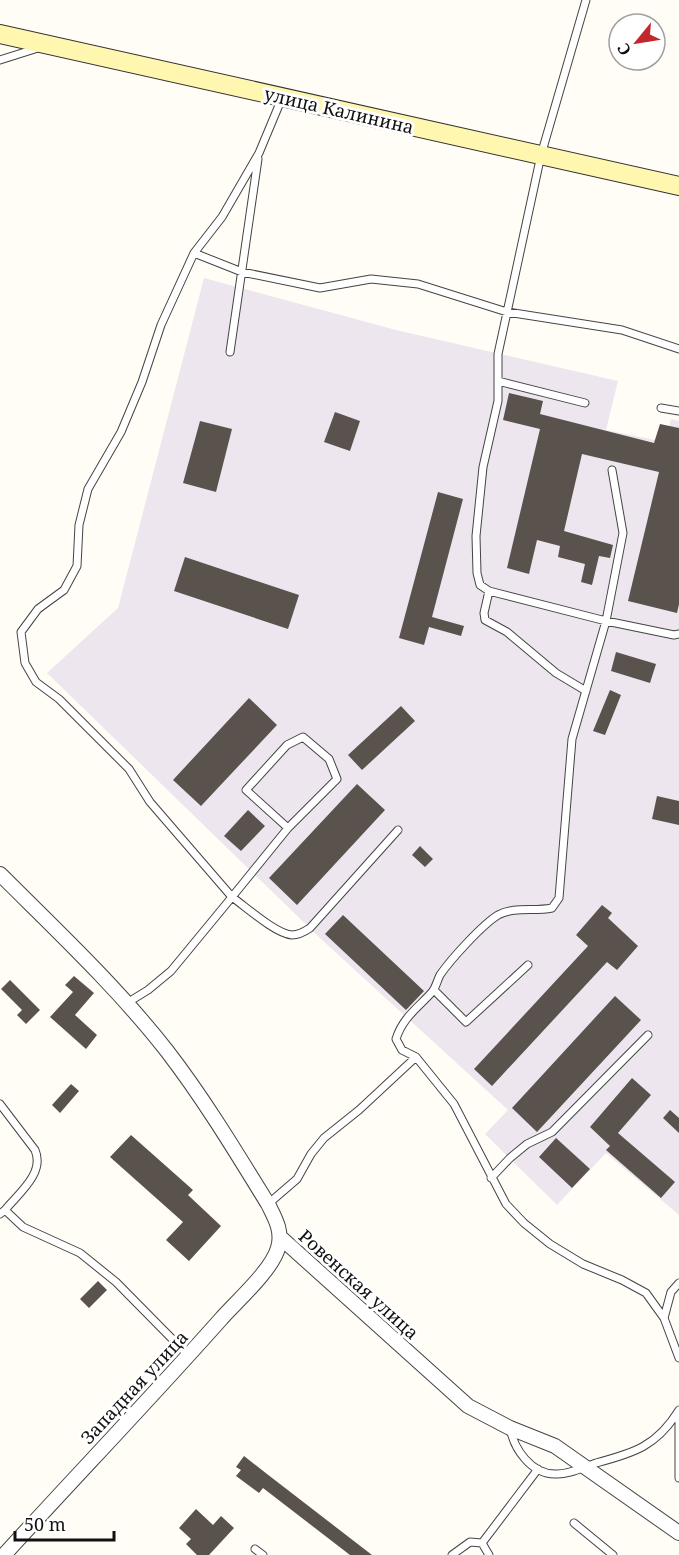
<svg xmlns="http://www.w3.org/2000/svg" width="679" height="1555" font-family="'Noto Serif',serif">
  <rect width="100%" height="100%" fill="#fffdf5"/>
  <path fill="#eee6ef" d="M 204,278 L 396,330 L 618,381 L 606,430 L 665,442 L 671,419 L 679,421 L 679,1215 L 606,1153 L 557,1205 L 485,1134 L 508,1110 L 322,940 L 47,673 L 118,608 Z"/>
  <path fill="#5a524d" d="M 509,393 L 543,401 L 540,414 L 654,443 L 660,424 L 679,428 L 679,604 L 677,613 L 628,601 L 659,472 L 582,454 L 564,531 L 613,545 L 610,558 L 599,556 L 592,585 L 581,582 L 585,564 L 558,557 L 560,546 L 537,540 L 529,574 L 507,568 L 540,429 L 503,420 Z
    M 335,412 L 360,421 L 350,451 L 324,442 Z
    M 200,421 L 232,429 L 216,492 L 183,483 Z
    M 438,492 L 463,499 L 432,617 L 464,626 L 461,636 L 429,627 L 424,645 L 399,638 Z
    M 185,557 L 299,595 L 288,629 L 174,591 Z
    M 616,652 L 656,664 L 650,683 L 611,671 Z
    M 610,690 L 621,695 L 605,735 L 593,731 Z
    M 249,698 L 277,725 L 201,806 L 173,780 Z
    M 401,706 L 415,721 L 362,770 L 348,755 Z
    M 357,784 L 385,810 L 297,905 L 269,878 Z
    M 657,796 L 679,801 L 679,825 L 652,819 Z
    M 248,810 L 265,826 L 241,851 L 224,836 Z
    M 420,846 L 433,859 L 425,867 L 412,855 Z
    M 602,905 L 612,913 L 608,918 L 638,946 L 617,970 L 607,962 L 492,1086 L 474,1069 L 588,946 L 576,935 Z
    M 343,915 L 424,991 L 406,1010 L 325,934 Z
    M 74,976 L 94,993 L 75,1015 L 97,1035 L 86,1049 L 50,1017 L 73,992 L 65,985 Z
    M 10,980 L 40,1010 L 26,1024 L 17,1015 L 22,1010 L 1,989 Z
    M 615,996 L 641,1020 L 537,1132 L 512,1108 Z
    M 632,1078 L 651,1095 L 618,1133 L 675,1182 L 661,1198 L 606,1150 L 610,1146 L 590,1127 Z
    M 71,1084 L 79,1091 L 60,1113 L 52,1105 Z
    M 670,1110 L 679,1118 L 679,1133 L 663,1118 Z
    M 131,1135 L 193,1190 L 188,1195 L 221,1226 L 189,1261 L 166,1240 L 183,1222 L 110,1157 Z
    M 556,1138 L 590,1169 L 572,1188 L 539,1157 Z
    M 98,1281 L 107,1290 L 89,1308 L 80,1299 Z
    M 244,1456 L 267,1474 L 372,1555 L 350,1555 L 263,1488 L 259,1493 L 236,1476 L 241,1470 L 236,1467 Z
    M 196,1509 L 213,1525 L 221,1516 L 234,1528 L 209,1555 L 197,1555 L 186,1544 L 191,1539 L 179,1528 Z"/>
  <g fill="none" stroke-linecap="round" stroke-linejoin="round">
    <g stroke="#444" stroke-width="9">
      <path id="lane" d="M 586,0 L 541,155 L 498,354 L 498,401 L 483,467 L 476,536 L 477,573 L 480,585 L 489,591 L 606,621 L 674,635 L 679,634
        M 0,60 L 38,48
        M 194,253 L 242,272 L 320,288 L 371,279 L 418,284 L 507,312 L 622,330 L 679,349
        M 230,352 L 258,159
        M 498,381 L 585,403
        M 661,408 L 679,411
        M 612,470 L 623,533 L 606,621 L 572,739 L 559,898 L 552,908 C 534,912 515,906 498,915 C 482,925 451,959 440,975 C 437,981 436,987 432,992 C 418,1008 403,1017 396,1039 L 402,1050 L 416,1057 L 454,1104 L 506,1204 L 524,1223 L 550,1244 L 583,1264 L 622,1280 L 646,1293 L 664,1318 L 679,1358
        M 489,591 L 484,613 L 485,620 L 507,632 L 556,673 L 586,691
        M 288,828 L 246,790 L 287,745 L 303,737 L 329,759 L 337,779 L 288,828 L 232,897 C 246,907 276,934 292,935 C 299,935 304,932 310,928 L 398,830
        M 434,990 L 466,1022 L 528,965
        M 127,1003 L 148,990 L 171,971 L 232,897 L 150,802 L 129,769 L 59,699 L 36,682 L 25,663 L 21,632 L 38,609 L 64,590 L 77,566 L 79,525 L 88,489 L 121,432 L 142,382 L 161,325 L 194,253 L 222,217 L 259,153 L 282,98
        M 0,1104 L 35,1150 C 45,1173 19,1193 5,1210
        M 491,1178 L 510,1158 L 527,1144 L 552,1132 L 648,1035
        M 268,1204 L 297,1179 L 311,1154 L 324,1138 L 359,1110 L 416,1057
        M 0,1214 L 5,1210 L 23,1227 L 80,1253 L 116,1282 L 189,1356
        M 664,1318 L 671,1292 L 679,1283
        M 679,1412 L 679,1478
        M 510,1428 C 514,1449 531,1474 555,1474 C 569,1475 583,1467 596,1463 C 634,1453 657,1446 679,1410
        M 574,1523 L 613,1555
        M 255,1549 L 263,1555
        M 452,1555 L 470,1542 L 482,1543
        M 489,1555 L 482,1543 L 538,1469"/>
    </g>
    <g stroke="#444" stroke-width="16">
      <path id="street" d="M 0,874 C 57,931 117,987 167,1051 C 204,1099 236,1152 268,1204 C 275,1218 283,1231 278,1248 C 272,1270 237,1301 221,1319 C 150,1399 76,1476 4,1555
        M 280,1237 L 468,1406 L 510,1428 L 555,1446 L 679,1533"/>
    </g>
    <g stroke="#333" stroke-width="20">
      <path id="secondary" d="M 0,34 L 679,186"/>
    </g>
    <use href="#lane" stroke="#fff" stroke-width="7"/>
    <use href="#street" stroke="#fff" stroke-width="14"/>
    <use href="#secondary" stroke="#fff6b0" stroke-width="18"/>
  </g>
  <g text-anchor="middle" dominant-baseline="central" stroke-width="6" stroke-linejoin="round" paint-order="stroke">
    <g font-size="18" fill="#111" stroke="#fff">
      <text transform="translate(339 110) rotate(13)">улица Калинина</text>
      <text transform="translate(359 1284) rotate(42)">Ровенская улица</text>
      <text transform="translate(134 1387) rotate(-47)">Западная улица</text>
    </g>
  </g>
  <g transform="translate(637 42) rotate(240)"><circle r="28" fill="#ffffff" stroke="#a0a0a0" stroke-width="1.5"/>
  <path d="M0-4.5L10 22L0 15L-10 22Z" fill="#c4262e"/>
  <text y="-9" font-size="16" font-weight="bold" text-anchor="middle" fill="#111111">С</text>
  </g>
  <path d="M15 1531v9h99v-9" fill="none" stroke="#111111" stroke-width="3"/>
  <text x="24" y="1531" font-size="18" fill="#111111" stroke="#ffffff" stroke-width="4.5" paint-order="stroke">50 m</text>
</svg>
